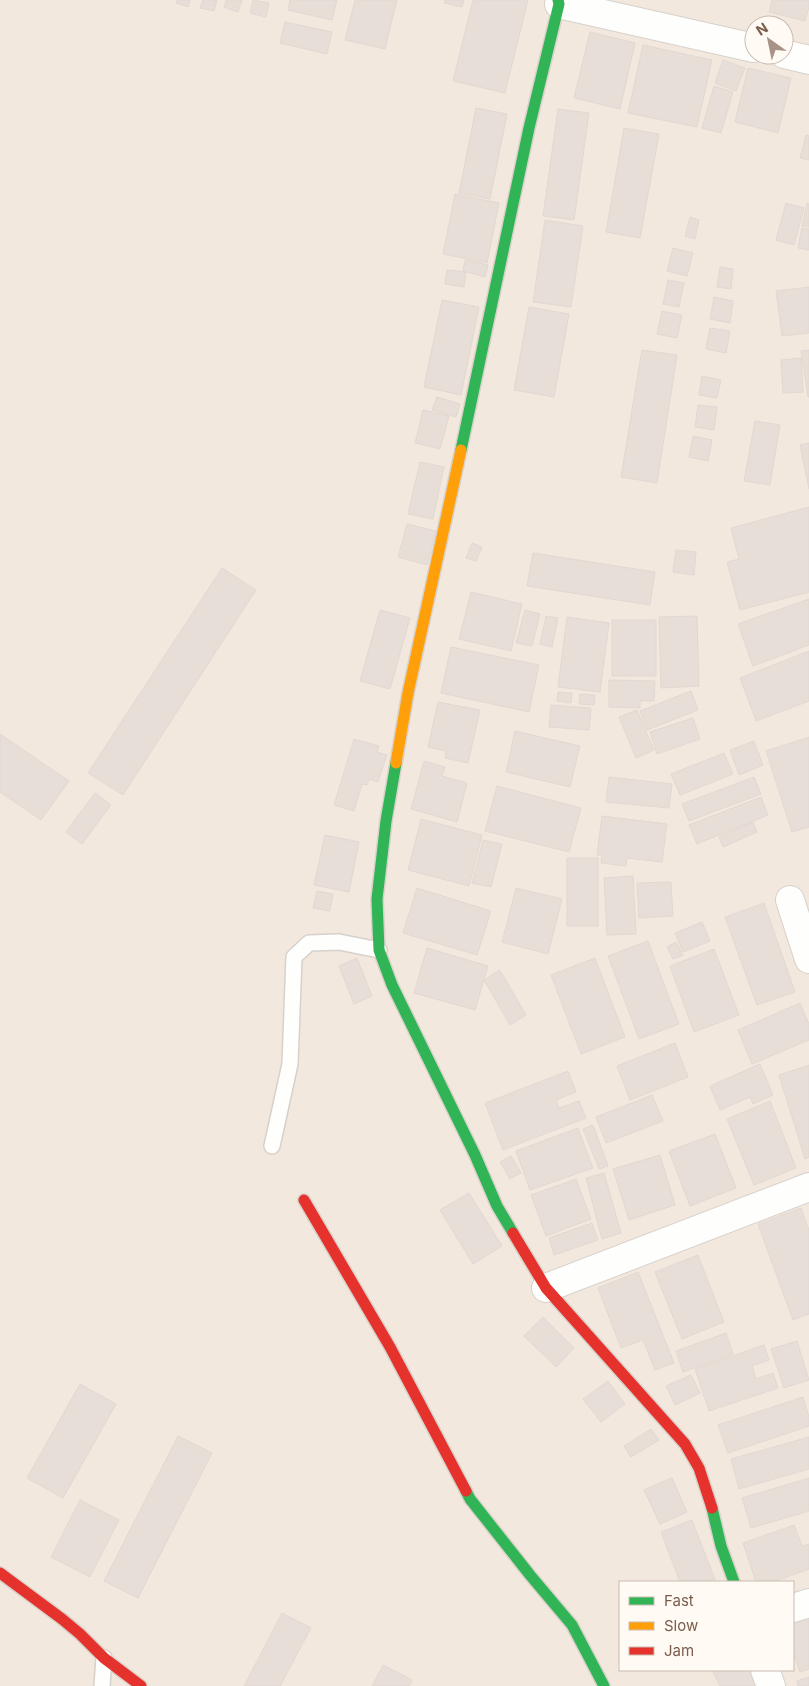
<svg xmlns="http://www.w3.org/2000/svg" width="809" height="1686" font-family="Inter,sans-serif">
  <rect width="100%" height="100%" fill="#f9f5f0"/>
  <path fill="#f2e8de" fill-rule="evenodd" d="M 0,0 L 809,0 L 809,1686 L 0,1686 ZM 754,25 L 784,25 L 784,55 L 754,55 ZM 620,1582 L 793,1582 L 793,1670 L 620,1670 Z"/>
  <path fill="#e6ded7" stroke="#e2d8d2" d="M 177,0 L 190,0 L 188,7 L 176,3 Z
    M 203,0 L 217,0 L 214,11 L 200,8 Z
    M 226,0 L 242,0 L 238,12 L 224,7 Z
    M 253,0 L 269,3 L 266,17 L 250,13 Z
    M 290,0 L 337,0 L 332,20 L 288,10 Z
    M 355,0 L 397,0 L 385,49 L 345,40 Z
    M 445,0 L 464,0 L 462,7 L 444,3 Z
    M 473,0 L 528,0 L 505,93 L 453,81 Z
    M 772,0 L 809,0 L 809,7 L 805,21 L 769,12 Z
    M 285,22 L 332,32 L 327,54 L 280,43 Z
    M 590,32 L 635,43 L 620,109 L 574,98 Z
    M 643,45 L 712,60 L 697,127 L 628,113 Z
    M 723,60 L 745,68 L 736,91 L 715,83 Z
    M 748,68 L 791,78 L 778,133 L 735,122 Z
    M 714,86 L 733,92 L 721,133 L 702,128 Z
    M 476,108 L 507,114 L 490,199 L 459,193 Z
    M 558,109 L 589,113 L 574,220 L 543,216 Z
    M 624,128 L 659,134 L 640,238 L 606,232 Z
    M 806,135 L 809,136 L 809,160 L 800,158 Z
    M 455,194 L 499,203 L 487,263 L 443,254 Z
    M 786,203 L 804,208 L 794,245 L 776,240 Z
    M 807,203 L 809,204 L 809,227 L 802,226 Z
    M 690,217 L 699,220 L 695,239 L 685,236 Z
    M 545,220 L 583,226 L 571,307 L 533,302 Z
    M 802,228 L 809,229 L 809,250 L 798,248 Z
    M 673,248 L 693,253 L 687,276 L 667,271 Z
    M 465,260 L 488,265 L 485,277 L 463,271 Z
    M 720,267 L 733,269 L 731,289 L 717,287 Z
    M 447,270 L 466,272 L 464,287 L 445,284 Z
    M 668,280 L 684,283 L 679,307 L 663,304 Z
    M 809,287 L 809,333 L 782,336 L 776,291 Z
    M 714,297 L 733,301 L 730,323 L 710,319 Z
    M 442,300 L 479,307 L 461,395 L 424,387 Z
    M 529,307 L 569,314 L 554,397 L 514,390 Z
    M 662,311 L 682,315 L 677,338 L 657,334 Z
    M 710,328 L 730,331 L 726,353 L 706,349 Z
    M 642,350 L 677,355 L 657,483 L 621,477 Z
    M 809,350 L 809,397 L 808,397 L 801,351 Z
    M 801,358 L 803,392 L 783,393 L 781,360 Z
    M 702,376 L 721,380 L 717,398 L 699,395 Z
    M 437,397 L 460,404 L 456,417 L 432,410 Z
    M 698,405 L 717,407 L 714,430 L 695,427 Z
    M 423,410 L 449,416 L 440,449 L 415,443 Z
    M 755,421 L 780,425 L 770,485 L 744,481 Z
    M 693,436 L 712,440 L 708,461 L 689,457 Z
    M 809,443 L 809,489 L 800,445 Z
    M 420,462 L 444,467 L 433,519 L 408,514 Z
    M 809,507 L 809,592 L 740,610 L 727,562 L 739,559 L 731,528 Z
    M 407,524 L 436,531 L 427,565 L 398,557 Z
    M 472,543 L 482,547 L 476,561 L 466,558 Z
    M 676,550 L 696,552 L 694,575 L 673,572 Z
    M 533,553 L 655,572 L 650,605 L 527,586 Z
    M 222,568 L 256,590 L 123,795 L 88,773 Z
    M 471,592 L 522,604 L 511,651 L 459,639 Z
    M 809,599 L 809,645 L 753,666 L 738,624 Z
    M 380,610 L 410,618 L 390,689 L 360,681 Z
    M 525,610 L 540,614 L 532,646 L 516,643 Z
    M 546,616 L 558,618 L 552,647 L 540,644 Z
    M 697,616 L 699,686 L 661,688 L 659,617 Z
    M 567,617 L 609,623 L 600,692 L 558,687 Z
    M 612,620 L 656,620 L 656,676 L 612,676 Z
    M 451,647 L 539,665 L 529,712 L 441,693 Z
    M 809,651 L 809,701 L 756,721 L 740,678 Z
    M 609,680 L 655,681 L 654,701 L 640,701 L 640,708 L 609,707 Z
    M 691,691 L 698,710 L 647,730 L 640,711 Z
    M 558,692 L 572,693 L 571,703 L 557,701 Z
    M 580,694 L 595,695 L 594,705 L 579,704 Z
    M 438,702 L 480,710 L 468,763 L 445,758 L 446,751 L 428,747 Z
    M 551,705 L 591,708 L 589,730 L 549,727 Z
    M 637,710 L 654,750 L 636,758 L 619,717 Z
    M 693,718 L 700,739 L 657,754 L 650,732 Z
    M 515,731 L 580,746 L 570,787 L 506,772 Z
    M 0,734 L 69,781 L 41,820 L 0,792 Z
    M 809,737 L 809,827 L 792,832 L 766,751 Z
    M 354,739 L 379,746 L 377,752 L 387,755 L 378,782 L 369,779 L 367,785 L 362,784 L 354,811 L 334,805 Z
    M 754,741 L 763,765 L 739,775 L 730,750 Z
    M 724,753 L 733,774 L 680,795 L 671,774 Z
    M 424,761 L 445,767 L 442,776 L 467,783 L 457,822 L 411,809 Z
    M 609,777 L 672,784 L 669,808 L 606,802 Z
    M 754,777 L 761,794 L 689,821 L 682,804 Z
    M 497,786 L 581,808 L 569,852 L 485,831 Z
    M 95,793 L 111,805 L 82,844 L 66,832 Z
    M 761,797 L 768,815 L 697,844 L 689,825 Z
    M 602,816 L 667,824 L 662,862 L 627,858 L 626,866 L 601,863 L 602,855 L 597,855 Z
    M 421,819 L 482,835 L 469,886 L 408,870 Z
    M 753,822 L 757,832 L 723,847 L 719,837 Z
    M 325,835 L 359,842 L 349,892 L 314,885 Z
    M 483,840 L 502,844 L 491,887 L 472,883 Z
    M 567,858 L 598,858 L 598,926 L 567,926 Z
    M 633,876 L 636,934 L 607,935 L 604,878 Z
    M 671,882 L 673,916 L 639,918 L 637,883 Z
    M 417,888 L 491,911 L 477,955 L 403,933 Z
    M 516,888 L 562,899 L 548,954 L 502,942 Z
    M 317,891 L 333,894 L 330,911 L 313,908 Z
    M 764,903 L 795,992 L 757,1005 L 725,917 Z
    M 702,922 L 710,941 L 683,952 L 675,933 Z
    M 648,941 L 679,1024 L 639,1039 L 608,956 Z
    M 676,942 L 683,955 L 673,959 L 667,947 Z
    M 427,948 L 488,966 L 475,1010 L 414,993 Z
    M 714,949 L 739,1015 L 694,1032 L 670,966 Z
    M 357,958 L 372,996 L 354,1004 L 339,966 Z
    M 595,958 L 625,1037 L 581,1054 L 551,975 Z
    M 500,970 L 526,1015 L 510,1025 L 484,980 Z
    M 800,1003 L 809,1024 L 809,1040 L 752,1064 L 738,1030 Z
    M 675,1043 L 688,1077 L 630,1100 L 617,1066 Z
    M 760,1064 L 773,1095 L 753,1104 L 750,1097 L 720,1110 L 710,1086 Z
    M 809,1065 L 809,1157 L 805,1159 L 779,1075 Z
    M 568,1071 L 576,1092 L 556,1100 L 559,1108 L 579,1101 L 586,1118 L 503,1150 L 485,1103 Z
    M 652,1095 L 663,1121 L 606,1143 L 596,1117 Z
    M 770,1101 L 796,1168 L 754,1185 L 727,1119 Z
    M 593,1125 L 608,1166 L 599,1169 L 583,1129 Z
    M 578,1128 L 593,1168 L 530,1190 L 516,1151 Z
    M 715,1134 L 736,1188 L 690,1206 L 669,1151 Z
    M 660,1155 L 675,1205 L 629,1220 L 613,1169 Z
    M 511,1156 L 521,1173 L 510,1179 L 500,1162 Z
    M 604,1173 L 621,1233 L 602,1239 L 586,1178 Z
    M 576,1179 L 591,1219 L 546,1236 L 531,1195 Z
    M 469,1193 L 502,1246 L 473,1264 L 440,1210 Z
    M 801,1208 L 809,1230 L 809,1314 L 793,1320 L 758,1224 Z
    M 592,1223 L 598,1240 L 554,1255 L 549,1238 Z
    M 698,1255 L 724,1322 L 682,1339 L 655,1272 Z
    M 638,1272 L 674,1363 L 655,1370 L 643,1340 L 621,1348 L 598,1288 Z
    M 543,1317 L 574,1348 L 556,1367 L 524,1336 Z
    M 726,1333 L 733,1354 L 683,1372 L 676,1351 Z
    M 797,1341 L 809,1380 L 784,1388 L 771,1349 Z
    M 764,1345 L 769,1360 L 752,1366 L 756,1379 L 773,1373 L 778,1388 L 709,1411 L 695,1369 Z
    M 691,1375 L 700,1393 L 675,1405 L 666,1386 Z
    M 608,1381 L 625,1404 L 601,1422 L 583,1399 Z
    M 80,1384 L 116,1404 L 63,1498 L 27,1478 Z
    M 803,1397 L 809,1417 L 809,1426 L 728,1453 L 718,1425 Z
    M 651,1429 L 659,1440 L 631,1457 L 624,1446 Z
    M 178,1436 L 212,1453 L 138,1598 L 104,1581 Z
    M 809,1437 L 809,1469 L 739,1489 L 731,1459 Z
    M 672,1478 L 687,1512 L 660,1524 L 644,1490 Z
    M 809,1478 L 809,1511 L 751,1528 L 742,1498 Z
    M 80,1500 L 119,1520 L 90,1577 L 51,1557 Z
    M 692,1520 L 716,1582 L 680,1582 L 661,1532 Z
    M 794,1525 L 802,1546 L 809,1544 L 809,1569 L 773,1582 L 756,1582 L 743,1543 Z
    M 282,1613 L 311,1628 L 280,1686 L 244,1686 Z
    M 809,1617 L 809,1669 L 800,1672 L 793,1651 L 793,1623 Z
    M 383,1665 L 412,1680 L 409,1686 L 372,1686 Z
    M 712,1670 L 750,1670 L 757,1686 L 720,1686 Z
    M 809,1677 L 809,1686 L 798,1686 L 797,1681 Z"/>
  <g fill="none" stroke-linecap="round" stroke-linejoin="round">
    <g stroke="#d7d1cb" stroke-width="18">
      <path id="lane" d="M 272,1146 L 290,1064 L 294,957 L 309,943 L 339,942 L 379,950
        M 102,1686 L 104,1658"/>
    </g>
    <g stroke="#d7d1cb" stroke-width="30">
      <path id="street" d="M 559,4 L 754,48
        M 784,54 L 809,60
        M 790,900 L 809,959
        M 546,1288 L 809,1187
        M 793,1608 L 809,1603
        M 765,1670 L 771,1686"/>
    </g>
    <g stroke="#d9d2cb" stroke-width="14">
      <path id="fast" d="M 461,450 L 529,128 L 559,4 L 558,0
        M 396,763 L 386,821 L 377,899 L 379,950 L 392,985 L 475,1155 L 497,1206 L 513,1233
        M 466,1491 L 470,1499 L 530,1575 L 572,1625 L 604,1686
        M 712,1508 L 721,1546 L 734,1582"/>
    </g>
    <g stroke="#d9d2cb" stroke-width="14">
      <path id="slow" d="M 396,763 L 408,693 L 461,450"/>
    </g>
    <g stroke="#d9d2cb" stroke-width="14">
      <path id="jam" d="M 304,1200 L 390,1347 L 466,1491
        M 513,1233 L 546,1288 L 685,1444 L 699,1468 L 712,1508
        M 0,1573 L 62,1619 L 80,1634 L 104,1658 L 141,1686"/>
    </g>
    <use href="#lane" stroke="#fefefd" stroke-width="15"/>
    <use href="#street" stroke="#fefefd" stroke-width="28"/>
    <use href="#fast" stroke="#30b455" stroke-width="11"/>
    <use href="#slow" stroke="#ff9f0a" stroke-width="11"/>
    <use href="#jam" stroke="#e5322d" stroke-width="11"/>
  </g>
  <rect x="619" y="1581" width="175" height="90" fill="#fffaf3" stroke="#cabbb1"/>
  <rect x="629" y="1597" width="25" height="8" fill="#30b455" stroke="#cabbb1"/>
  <text x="664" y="1606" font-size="15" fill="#7a5c4d">Fast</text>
  <rect x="629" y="1622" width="25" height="8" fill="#ff9f0a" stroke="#cabbb1"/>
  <text x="664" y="1631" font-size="15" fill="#7a5c4d">Slow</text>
  <rect x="629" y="1647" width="25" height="8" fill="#e5322d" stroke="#cabbb1"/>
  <text x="664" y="1656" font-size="15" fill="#7a5c4d">Jam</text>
  <g transform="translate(769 40) rotate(327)"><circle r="24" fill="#fffaf3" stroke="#cabbb1"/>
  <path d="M0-4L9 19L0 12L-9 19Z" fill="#a69286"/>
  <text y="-8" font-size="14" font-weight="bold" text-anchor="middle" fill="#7a5c4d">N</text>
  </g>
</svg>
